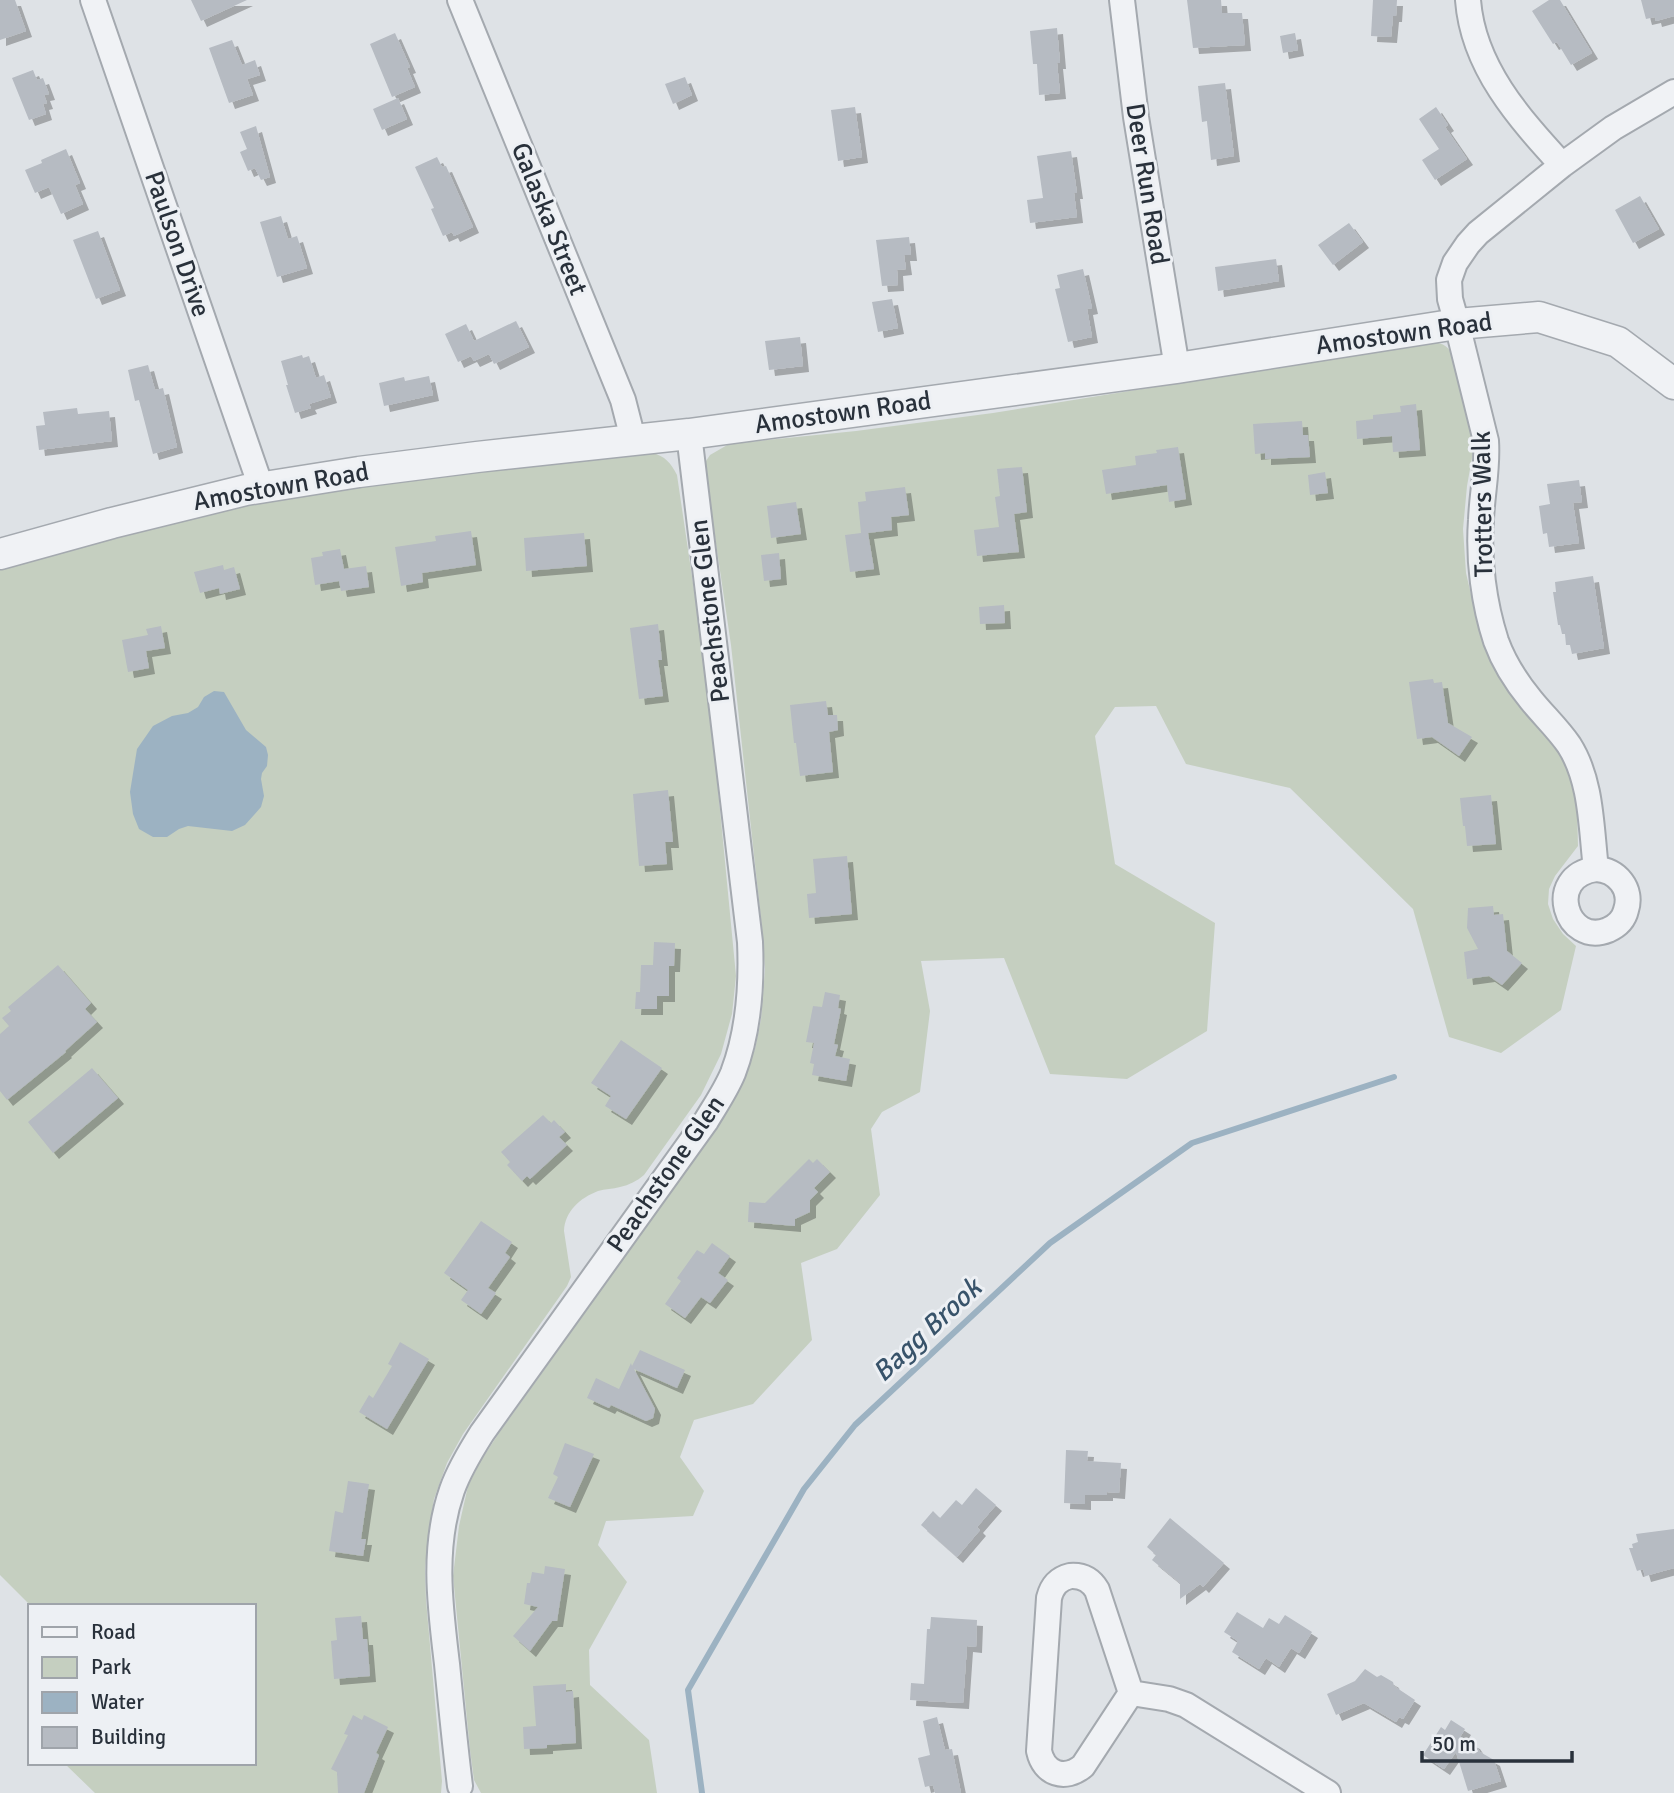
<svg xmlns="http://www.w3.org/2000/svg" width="1674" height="1793" font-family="Signika,sans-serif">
  <defs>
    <filter id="shadow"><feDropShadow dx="6" dy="6" stdDeviation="0" flood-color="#0004"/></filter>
  </defs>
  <rect width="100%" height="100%" fill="#dee2e6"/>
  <path fill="#c5cfc0" d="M 1432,342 C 1444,343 1449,347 1454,358 L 1472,434 L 1473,452 L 1467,486 L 1463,529 L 1466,573 L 1480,633 L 1493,664 L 1510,693 L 1535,721 L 1560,753 L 1571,779 L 1577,806 L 1578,846 L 1555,876 L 1549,889 L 1548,904 L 1553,919 L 1563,934 L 1576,946 L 1561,1010 L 1501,1053 L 1449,1037 L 1413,909 L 1290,788 L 1186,764 L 1156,706 L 1115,707 L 1095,736 L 1115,864 L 1215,923 L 1207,1031 L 1127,1079 L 1050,1074 L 1004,958 L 921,961 L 930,1011 L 920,1092 L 882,1112 L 871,1129 L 880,1195 L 837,1249 L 801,1263 L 812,1340 L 753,1404 L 694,1420 L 680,1457 L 704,1491 L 693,1516 L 606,1521 L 598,1545 L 627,1582 L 589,1650 L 590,1685 L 649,1740 L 657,1793 L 481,1793 L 474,1780 L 470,1750 L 453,1576 L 459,1526 L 468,1486 L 480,1462 L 499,1433 L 721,1122 L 734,1096 L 755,1049 L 761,1019 L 765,969 L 761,919 L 731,645 L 705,469 L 706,461 L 710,455 L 729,444 L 856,431 L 993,413 Z
    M 652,453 C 665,456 671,463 677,475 L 708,685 L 736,976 L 732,1014 L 721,1054 L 701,1095 L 644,1175 C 637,1181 629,1185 620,1187 C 613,1189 605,1189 598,1191 C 580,1198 565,1211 564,1231 L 571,1277 L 567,1286 L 463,1434 L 447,1463 L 434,1499 L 428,1538 L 425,1569 L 426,1600 L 442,1781 L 441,1793 L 95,1793 L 64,1763 L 254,1763 L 254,1606 L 41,1606 L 28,1603 L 0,1575 L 0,567 L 232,507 L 407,479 L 631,454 Z"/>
  <path fill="#9cb2c2" d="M 214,691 L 224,692 L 246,730 L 266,747 L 268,755 L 267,766 L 262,773 L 261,779 L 264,796 L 261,807 L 245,825 L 232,831 L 188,826 L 179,829 L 167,837 L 153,837 L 139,829 L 133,814 L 130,792 L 137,749 L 153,726 L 172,716 L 188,713 L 198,707 L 204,697 Z"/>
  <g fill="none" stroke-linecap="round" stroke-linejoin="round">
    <path stroke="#9cb2c2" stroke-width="6" d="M 702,1793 L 688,1690 L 804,1489 L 855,1425 L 1050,1243 L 1192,1143 L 1394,1077"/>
  </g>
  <path fill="#b6bbc2" filter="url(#shadow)" d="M 0,0 L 15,0 L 26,31 L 0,40 Z
    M 191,0 L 247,0 L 201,21 Z
    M 1187,0 L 1221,0 L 1222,13 L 1242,13 L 1245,45 L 1193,48 Z
    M 1373,0 L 1397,0 L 1396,16 L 1393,16 L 1391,37 L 1371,36 Z
    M 1549,0 L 1560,0 L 1592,53 L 1571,65 L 1557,42 L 1553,44 L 1532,11 Z
    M 1641,0 L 1674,0 L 1674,16 L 1656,21 L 1655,17 L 1646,19 Z
    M 1057,28 L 1060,63 L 1057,63 L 1060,93 L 1039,95 L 1037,64 L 1033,64 L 1030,31 Z
    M 395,33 L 410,67 L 407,68 L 415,87 L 392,97 L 370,44 Z
    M 1295,33 L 1298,50 L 1283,53 L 1280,36 Z
    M 232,40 L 242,65 L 255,60 L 260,75 L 247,79 L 253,95 L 229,103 L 209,48 Z
    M 33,70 L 37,80 L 43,78 L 49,94 L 44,95 L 47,103 L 43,104 L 46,114 L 29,120 L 12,78 Z
    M 685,77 L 692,95 L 673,104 L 665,84 Z
    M 1225,83 L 1234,156 L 1211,160 L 1207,121 L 1202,122 L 1198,86 Z
    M 398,98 L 407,119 L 382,130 L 373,109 Z
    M 855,107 L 862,157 L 838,161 L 831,110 Z
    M 1436,107 L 1448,125 L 1445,127 L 1467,159 L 1435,180 L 1422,160 L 1439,149 L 1419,119 Z
    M 256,126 L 270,177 L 261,180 L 255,168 L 248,171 L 240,152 L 247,149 L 240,132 Z
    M 66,149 L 80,183 L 75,185 L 83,204 L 61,214 L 49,187 L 35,193 L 25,170 L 42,163 L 41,160 Z
    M 1071,151 L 1077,193 L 1074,193 L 1077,217 L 1030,223 L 1027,200 L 1043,198 L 1037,156 Z
    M 437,157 L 442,167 L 446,166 L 473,227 L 454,236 L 452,232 L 443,236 L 431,209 L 434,208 L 415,167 Z
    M 1640,196 L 1659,229 L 1633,243 L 1615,210 Z
    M 281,216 L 288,239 L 297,236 L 307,268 L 277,277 L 260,222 Z
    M 1349,223 L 1363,242 L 1333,265 L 1318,245 Z
    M 98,231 L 120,290 L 96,299 L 73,240 Z
    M 909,237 L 911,255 L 904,255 L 906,269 L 897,270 L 898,285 L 882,286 L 876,240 Z
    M 1276,259 L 1279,281 L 1218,291 L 1215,267 Z
    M 1083,269 L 1092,308 L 1087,309 L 1092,337 L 1068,342 L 1055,289 L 1060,288 L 1057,275 Z
    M 892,299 L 898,328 L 878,332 L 872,302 Z
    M 516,321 L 529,347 L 494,364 L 489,354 L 474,361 L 471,356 L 458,362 L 445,334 L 466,324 L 474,341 Z
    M 800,337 L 803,366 L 769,370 L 765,341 Z
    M 302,355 L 303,358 L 309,356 L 316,378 L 324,375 L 331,397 L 309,404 L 311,408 L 295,413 L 286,385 L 288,385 L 281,361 Z
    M 148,365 L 155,390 L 163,388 L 177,447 L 153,454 L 139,400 L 135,401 L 128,370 Z
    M 429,376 L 433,395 L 384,406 L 379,383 L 404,377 L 405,381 Z
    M 1416,404 L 1420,450 L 1393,452 L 1392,436 L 1357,439 L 1356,421 L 1373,419 L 1373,415 L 1401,412 L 1400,406 Z
    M 77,408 L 78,414 L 109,411 L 112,441 L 39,450 L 36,426 L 45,425 L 43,412 Z
    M 1302,421 L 1303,435 L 1308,435 L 1310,457 L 1265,459 L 1265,453 L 1255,454 L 1253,424 Z
    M 1178,447 L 1186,499 L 1169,502 L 1167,485 L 1106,494 L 1102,470 L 1136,465 L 1135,456 L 1157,453 L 1156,450 Z
    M 1022,467 L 1027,512 L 1014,514 L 1019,552 L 977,556 L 974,530 L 999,527 L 995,497 L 1000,496 L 997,469 Z
    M 1325,472 L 1328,493 L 1310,495 L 1308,475 Z
    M 1579,480 L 1582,502 L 1573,503 L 1579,543 L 1549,547 L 1547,533 L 1543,534 L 1539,506 L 1550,504 L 1547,484 Z
    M 905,487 L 909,515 L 891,517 L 892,530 L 868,533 L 874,569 L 850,572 L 845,535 L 861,533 L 858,502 L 866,501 L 865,492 Z
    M 796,502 L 801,534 L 771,538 L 767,506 Z
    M 471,531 L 476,565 L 422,573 L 423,582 L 401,586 L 395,547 L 436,541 L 435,536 Z
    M 584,533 L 587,566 L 526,571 L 524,538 Z
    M 340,549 L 344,569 L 366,566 L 369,587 L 341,591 L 339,581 L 315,585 L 311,558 L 323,556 L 322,552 Z
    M 779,553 L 781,579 L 764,581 L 761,555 Z
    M 223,565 L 224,570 L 234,567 L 240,589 L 220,594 L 219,588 L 200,593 L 194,572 Z
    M 1593,576 L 1604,648 L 1572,654 L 1570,645 L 1566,645 L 1565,634 L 1562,634 L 1560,625 L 1558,625 L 1553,592 L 1556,592 L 1555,582 Z
    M 1004,605 L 1005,623 L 980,624 L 979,607 Z
    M 658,624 L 662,660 L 658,660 L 663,696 L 639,699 L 630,628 Z
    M 161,626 L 165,648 L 146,651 L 149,668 L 128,672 L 122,640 L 148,635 L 146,629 Z
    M 1433,679 L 1434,683 L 1442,682 L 1448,723 L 1472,737 L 1459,756 L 1432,737 L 1417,739 L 1409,682 Z
    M 826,701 L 828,715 L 837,715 L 838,730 L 829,732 L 833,772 L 800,776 L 796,743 L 794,743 L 790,705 Z
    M 668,790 L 673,842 L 665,842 L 667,864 L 639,866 L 633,794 Z
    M 1491,795 L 1496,844 L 1467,846 L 1465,826 L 1463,826 L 1460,798 Z
    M 847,856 L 852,914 L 809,918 L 807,894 L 816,893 L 813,859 Z
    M 1493,906 L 1494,915 L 1503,914 L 1507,951 L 1522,963 L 1502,985 L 1489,976 L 1467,979 L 1464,952 L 1478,949 L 1467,928 L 1468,908 Z
    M 654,942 L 675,943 L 674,966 L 669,966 L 669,996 L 657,996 L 657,1009 L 635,1009 L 636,992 L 640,992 L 641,965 L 653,965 Z
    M 58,965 L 91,1003 L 85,1009 L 97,1022 L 65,1051 L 66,1052 L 7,1100 L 0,1091 L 0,1034 L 9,1026 L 2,1018 L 11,1011 L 8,1007 Z
    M 825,992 L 840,995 L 838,1008 L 841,1009 L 834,1044 L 838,1045 L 835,1056 L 850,1059 L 846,1081 L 812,1075 L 814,1064 L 810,1063 L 814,1043 L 806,1042 L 813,1006 L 822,1007 Z
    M 621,1040 L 662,1068 L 626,1119 L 605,1106 L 611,1096 L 591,1083 Z
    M 92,1068 L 118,1098 L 53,1153 L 28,1122 Z
    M 543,1115 L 551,1123 L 554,1120 L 565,1132 L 559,1137 L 567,1145 L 530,1179 L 527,1176 L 522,1181 L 507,1165 L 510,1162 L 501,1152 Z
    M 809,1159 L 813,1163 L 817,1159 L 830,1172 L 814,1188 L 818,1192 L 810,1200 L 810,1212 L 795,1219 L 795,1226 L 748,1222 L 749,1202 L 765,1203 Z
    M 481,1221 L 512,1242 L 505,1253 L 510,1257 L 488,1288 L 496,1293 L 481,1314 L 461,1300 L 468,1290 L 444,1273 Z
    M 712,1243 L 730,1256 L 718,1273 L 728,1280 L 710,1303 L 701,1297 L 685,1318 L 665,1304 L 681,1281 L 677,1278 L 697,1250 L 704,1254 Z
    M 400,1342 L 429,1359 L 387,1429 L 359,1412 L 369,1395 L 373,1398 L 392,1366 L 388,1364 Z
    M 640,1350 L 685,1370 L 677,1388 L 634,1369 L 655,1409 L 653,1418 L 646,1421 L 611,1405 L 609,1408 L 587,1398 L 596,1378 L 619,1389 L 631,1363 L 632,1366 Z
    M 565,1443 L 594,1454 L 570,1507 L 548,1498 L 558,1477 L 553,1474 Z
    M 1066,1450 L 1088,1451 L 1087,1461 L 1121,1463 L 1119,1493 L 1107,1492 L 1107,1495 L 1085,1495 L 1085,1504 L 1064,1503 Z
    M 348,1481 L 369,1484 L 361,1539 L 366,1539 L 363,1556 L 329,1551 L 335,1511 L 343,1513 Z
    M 976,1488 L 996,1505 L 977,1527 L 980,1530 L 957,1557 L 921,1525 L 933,1511 L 940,1518 L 956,1500 L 962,1505 Z
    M 1170,1518 L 1224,1563 L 1203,1587 L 1200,1584 L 1180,1599 L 1180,1583 L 1152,1560 L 1156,1555 L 1147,1547 Z
    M 1674,1529 L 1674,1568 L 1645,1576 L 1643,1569 L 1637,1571 L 1629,1548 L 1633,1548 L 1632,1544 L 1638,1542 L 1636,1534 Z
    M 545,1566 L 565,1569 L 557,1621 L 552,1621 L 530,1651 L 513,1636 L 538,1607 L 524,1604 L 527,1583 L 530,1583 L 532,1572 L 544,1574 Z
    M 1237,1612 L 1263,1628 L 1269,1618 L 1279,1624 L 1285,1615 L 1312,1632 L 1299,1653 L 1291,1648 L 1279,1667 L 1266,1658 L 1259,1669 L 1232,1652 L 1238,1641 L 1224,1632 Z
    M 361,1616 L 363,1639 L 367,1639 L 370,1676 L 334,1679 L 331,1641 L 337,1640 L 335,1618 Z
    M 931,1617 L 977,1620 L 976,1647 L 967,1646 L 963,1703 L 910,1700 L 911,1683 L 924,1684 L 927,1629 L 930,1629 Z
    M 1365,1669 L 1377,1677 L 1381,1675 L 1393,1682 L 1394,1686 L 1415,1700 L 1403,1719 L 1399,1717 L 1396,1722 L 1364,1703 L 1336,1715 L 1327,1694 L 1355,1681 Z
    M 566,1684 L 566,1692 L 573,1691 L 576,1743 L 547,1745 L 547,1748 L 524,1749 L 523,1727 L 536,1726 L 533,1686 Z
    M 353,1715 L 362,1720 L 364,1715 L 388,1727 L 376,1753 L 379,1755 L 364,1793 L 338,1793 L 337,1772 L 331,1769 L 348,1735 L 344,1734 Z
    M 937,1717 L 945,1750 L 952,1749 L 961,1793 L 935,1793 L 933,1785 L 925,1787 L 918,1758 L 930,1755 L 923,1721 Z
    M 1451,1720 L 1465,1729 L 1460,1737 L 1474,1743 L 1480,1752 L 1494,1760 L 1501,1781 L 1468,1791 L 1456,1752 L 1444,1769 L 1423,1755 L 1441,1727 L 1445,1730 Z"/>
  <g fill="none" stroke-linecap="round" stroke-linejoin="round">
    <g stroke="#a4a9af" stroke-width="28">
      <path id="minor" d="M 93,0 L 261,487
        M 460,0 L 623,400 L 633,439
        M 1122,0 L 1136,117 L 1177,368
        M 1468,0 C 1473,67 1519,118 1562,165
        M 1596,869 C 1617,870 1633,889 1626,910 C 1624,919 1617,926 1608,930 C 1566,947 1544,876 1596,869 C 1591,828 1592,781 1569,745 C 1558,729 1544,716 1531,700 C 1517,683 1504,663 1496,641 C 1484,604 1478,560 1481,520 C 1482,493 1488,468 1486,441 L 1457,324 L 1450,299 L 1449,280 L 1455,263 L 1468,244 L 1478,233 L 1562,165 L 1613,128 L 1674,92
        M 1070,1576 C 1082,1575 1091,1580 1097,1590 L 1131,1693 L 1083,1766 C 1065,1781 1044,1774 1039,1751 L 1049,1598 C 1052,1586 1058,1579 1070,1576 Z
        M 1131,1693 L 1169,1699 L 1186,1705 L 1328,1793
        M 460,1786 C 455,1746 451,1705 447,1664 C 440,1606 432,1547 452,1490 C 459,1470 470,1452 482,1433 L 706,1121 C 715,1106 726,1090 733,1073 C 749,1031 752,987 750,942 L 689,434"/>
    </g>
    <g stroke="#a4a9af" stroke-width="33">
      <path id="tertiary" d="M 0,554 L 112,523 L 246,490 L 359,472 L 477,457 L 689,434 L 1177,368 L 1457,324 L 1539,317 L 1618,342 L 1674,384"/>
    </g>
    <use href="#minor" stroke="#f0f2f5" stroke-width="24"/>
    <use href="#tertiary" stroke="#f0f2f5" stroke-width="30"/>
  </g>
  <g text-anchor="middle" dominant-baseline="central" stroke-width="6" stroke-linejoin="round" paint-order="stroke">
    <g font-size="26" fill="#29313b" stroke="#edf0f4">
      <text transform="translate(1147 184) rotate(81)">Deer Run Road</text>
      <text transform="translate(549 219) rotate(68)">Galaska Street</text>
      <text transform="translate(177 244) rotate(71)">Paulson Drive</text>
      <text transform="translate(1404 334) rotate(-8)">Amostown Road</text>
      <text transform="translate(843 413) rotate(-8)">Amostown Road</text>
      <text transform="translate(281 487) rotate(-10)">Amostown Road</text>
      <text transform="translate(1483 504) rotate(-91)">Trotters Walk</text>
      <text transform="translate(710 611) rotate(-97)">Peachstone Glen</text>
      <text transform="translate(666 1174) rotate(-55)">Peachstone Glen</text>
    </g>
    <g font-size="28" font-style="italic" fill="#38536a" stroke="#edf0f4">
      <text transform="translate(927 1330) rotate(-43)">Bagg Brook</text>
    </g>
  </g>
  <rect x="28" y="1604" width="228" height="161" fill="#edf0f4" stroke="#9fa4aa" stroke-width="2"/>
  <rect x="42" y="1627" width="35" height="10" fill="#f0f2f5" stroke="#9fa4aa" stroke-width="2"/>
  <text x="91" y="1639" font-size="21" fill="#29313b">Road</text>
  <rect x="42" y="1657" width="35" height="21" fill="#c5cfc0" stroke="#9fa4aa" stroke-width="2"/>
  <text x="91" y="1674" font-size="21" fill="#29313b">Park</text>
  <rect x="42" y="1692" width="35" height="21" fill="#9cb2c2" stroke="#9fa4aa" stroke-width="2"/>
  <text x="91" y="1709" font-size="21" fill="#29313b">Water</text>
  <rect x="42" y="1727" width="35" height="21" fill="#b6bbc2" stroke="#9fa4aa" stroke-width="2"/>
  <text x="91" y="1744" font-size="21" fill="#29313b">Building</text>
  <path d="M1422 1751v10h150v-10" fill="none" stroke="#29313b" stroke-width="3.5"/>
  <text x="1432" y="1751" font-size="21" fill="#29313b" stroke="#edf0f4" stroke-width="5" paint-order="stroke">50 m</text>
</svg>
